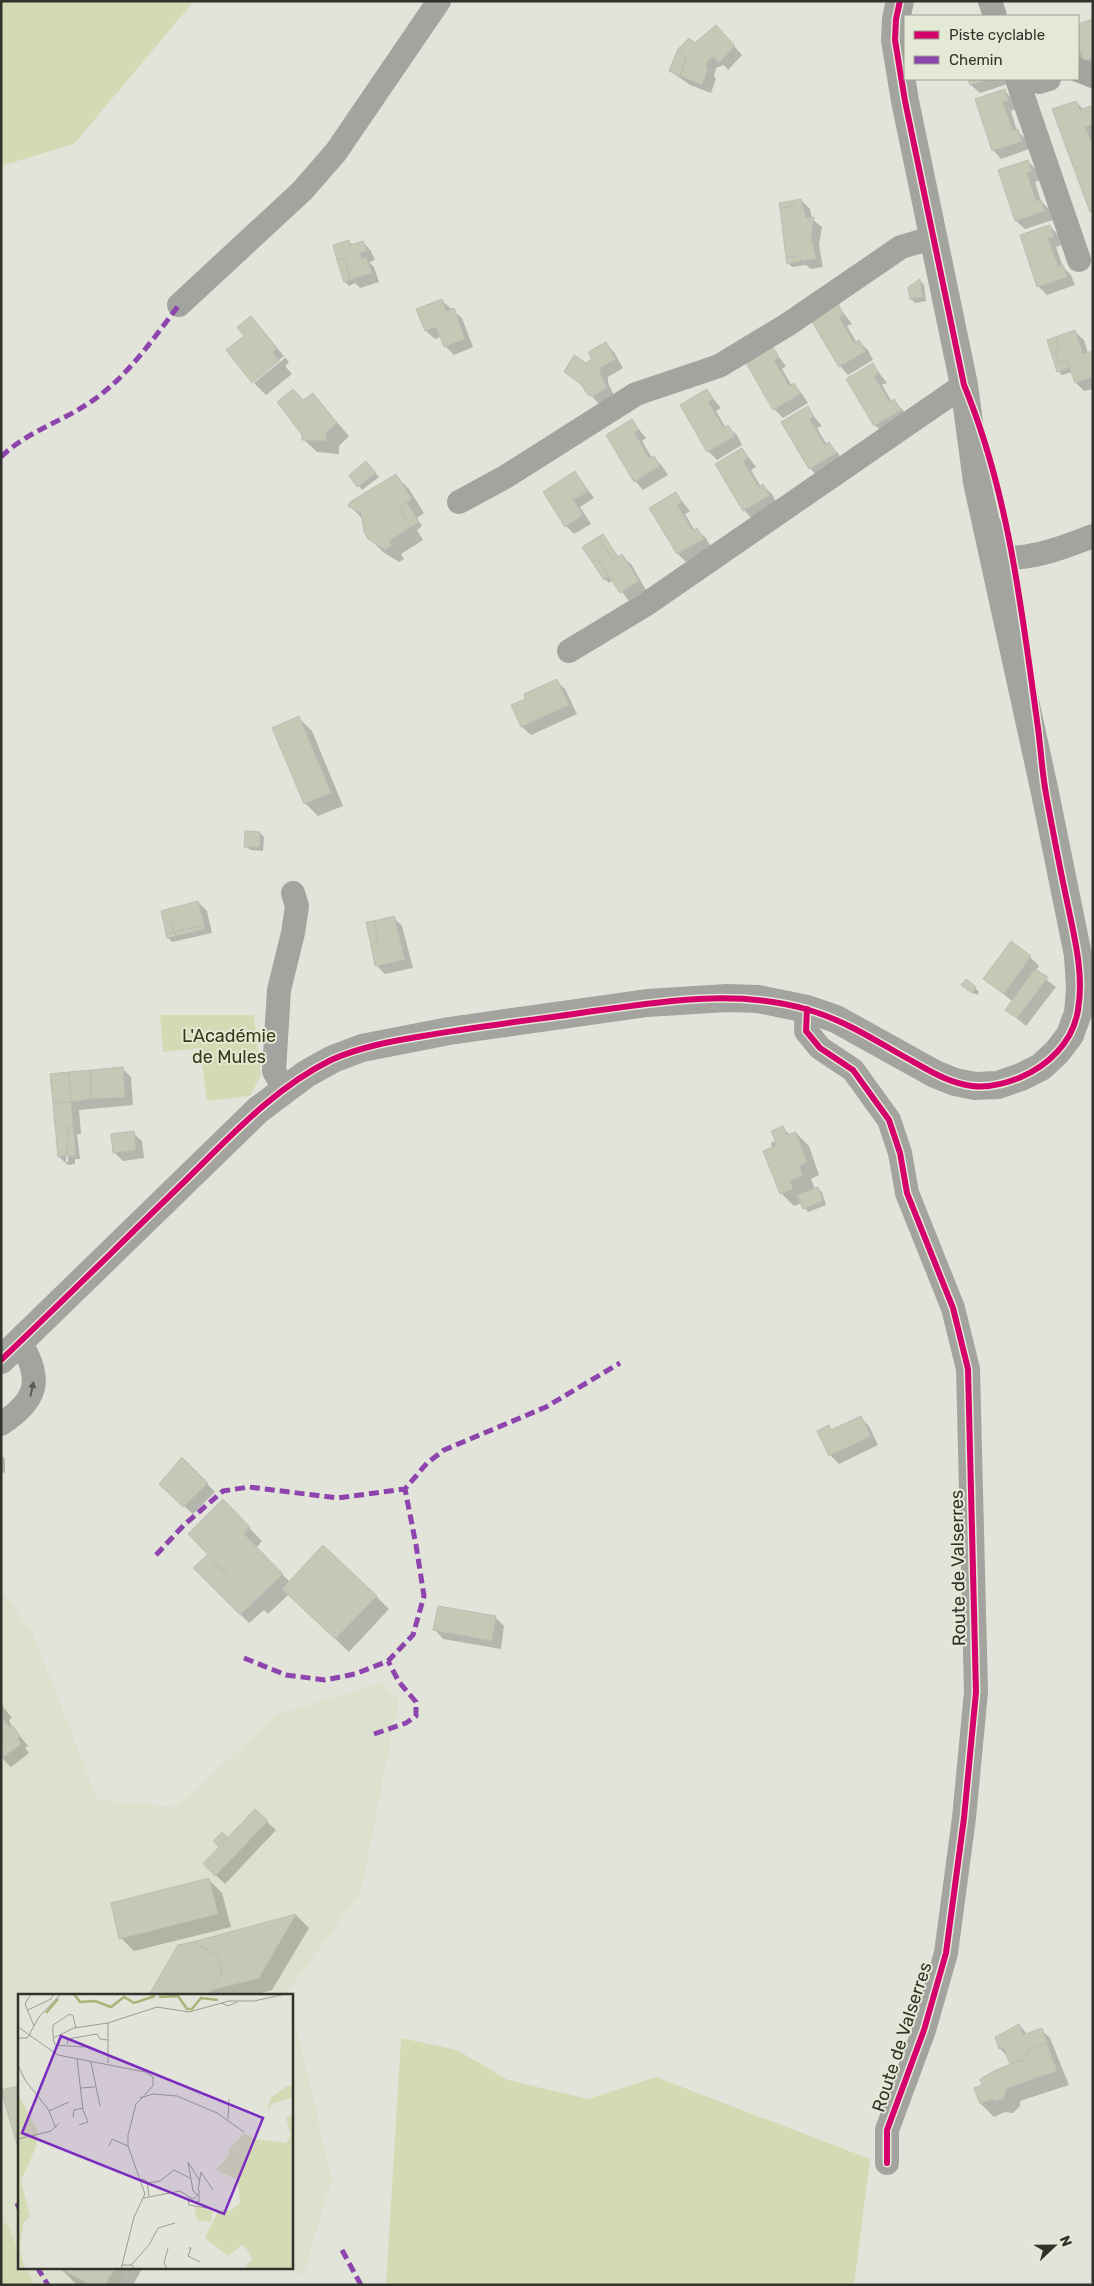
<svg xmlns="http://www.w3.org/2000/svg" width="1094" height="2286" font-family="Rubik,sans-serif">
  <rect width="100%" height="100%" fill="#e2e4da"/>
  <path fill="#dce1cd" d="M 1,1590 L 32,1632 L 98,1800 L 177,1807 L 276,1715 L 380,1683 L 399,1698 L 361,1892 L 288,1991 L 289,1995 L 19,1995 L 19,2252 L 7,2223 L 1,2223 Z
    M 291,2005 L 332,2179 L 303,2275 L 284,2267 L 291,2267 Z
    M 25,2267 L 129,2267 L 116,2285 L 35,2285 Z"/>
  <path fill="#d3dbb5" d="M 1,1 L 194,1 L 74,144 L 1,166 Z
    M 160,1015 L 254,1015 L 261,1075 L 250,1096 L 207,1101 L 200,1048 L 163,1052 Z
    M 401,2038 L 457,2050 L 508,2080 L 588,2099 L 656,2077 L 870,2159 L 854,2285 L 386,2285 Z
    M 1,2223 L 7,2223 L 19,2252 L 19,2267 L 25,2267 L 35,2285 L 1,2285 Z"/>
  <path fill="#0003" fill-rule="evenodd" d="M 1093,21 L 1093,68 L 1078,64 L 1078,26 Z
    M 724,35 L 742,55 L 728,70 L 724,65 L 716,68 L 714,76 L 716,79 L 711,93 L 690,85 L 670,71 L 695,45 Z
    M 969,79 L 1006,79 L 1008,84 L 980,93 L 971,85 Z
    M 1004,91 L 1013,99 L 1016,109 L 1011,111 L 1017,131 L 1026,139 L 1029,149 L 1001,159 L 993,150 Z
    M 1076,102 L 1084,110 L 1090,108 L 1093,110 L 1093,212 Z
    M 1028,161 L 1036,170 L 1040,180 L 1035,182 L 1041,201 L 1050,210 L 1053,220 L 1025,229 L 1016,221 L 1000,170 Z
    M 801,200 L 810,209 L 812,219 L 822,227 L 819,245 L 823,267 L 811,269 L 806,265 L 792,267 L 788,263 Z
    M 1050,226 L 1058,235 L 1061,245 L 1056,247 L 1063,267 L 1071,275 L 1075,285 L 1047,295 L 1038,286 Z
    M 348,241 L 353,245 L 363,242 L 371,251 L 375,260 L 369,262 L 374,267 L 379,282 L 360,288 L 355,283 L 349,286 L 345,282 L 338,261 Z
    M 920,281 L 924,285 L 926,301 L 915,303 L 911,299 Z
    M 442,301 L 462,318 L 473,347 L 454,355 L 445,346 L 441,337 L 435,339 L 426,331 Z
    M 838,306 L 852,324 L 847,326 L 857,343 L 859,342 L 868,350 L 873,360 L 848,375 L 840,366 Z
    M 251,317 L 289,362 L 285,366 L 292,374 L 266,395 L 254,383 L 285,358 L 284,356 L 252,381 Z
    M 1075,332 L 1084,340 L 1088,353 L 1093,352 L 1093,389 L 1084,391 L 1076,383 L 1072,372 L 1062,375 L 1058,371 Z
    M 605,343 L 614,352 L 623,368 L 608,377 L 608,383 L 615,397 L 602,404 L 598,403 L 585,388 L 566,372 L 594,360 Z
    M 772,348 L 786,366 L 782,369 L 792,386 L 794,385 L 802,394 L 808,403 L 783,418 L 774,409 Z
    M 873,365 L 887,383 L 882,385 L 892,402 L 894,401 L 903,410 L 908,419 L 884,434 L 875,425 Z
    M 706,390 L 721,408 L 716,411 L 726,428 L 728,427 L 737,435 L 742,445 L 717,460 L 708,451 Z
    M 313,395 L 349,436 L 339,446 L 339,454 L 317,452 L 303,439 L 304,401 Z
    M 807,408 L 822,426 L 817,428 L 827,445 L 829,444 L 838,453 L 843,462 L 818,477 L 810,468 Z
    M 632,421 L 646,438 L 642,441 L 652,458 L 654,457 L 662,466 L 668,475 L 643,490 L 635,481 Z
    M 742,449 L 756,467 L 751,470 L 761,487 L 763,486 L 772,494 L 777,504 L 752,519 L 744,510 Z
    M 366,463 L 379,477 L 362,490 L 350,475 Z
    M 575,472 L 594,498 L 580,507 L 591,524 L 574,534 L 566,526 Z
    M 396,476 L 409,489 L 424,513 L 417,518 L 422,526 L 417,530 L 423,540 L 401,554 L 404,559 L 399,562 L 383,552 L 369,538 L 363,519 L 350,506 Z
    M 675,493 L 690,511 L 685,514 L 695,531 L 697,530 L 706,538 L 711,547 L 686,562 L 678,554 L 650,508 Z
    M 584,547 L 618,558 L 622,556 L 631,564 L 646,590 L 629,601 L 613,580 L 609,583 L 605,579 Z
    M 556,681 L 565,689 L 577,714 L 531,735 L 522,727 L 513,706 Z
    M 299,718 L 312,731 L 343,806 L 318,816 L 305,803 Z
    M 260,833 L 264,837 L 263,851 L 250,850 L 246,846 Z
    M 198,902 L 207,911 L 212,933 L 172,942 L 168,938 L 163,912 Z
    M 394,918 L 402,926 L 413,968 L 385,974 L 377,966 Z
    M 1012,943 L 1030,957 L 1039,966 L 1035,971 L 1056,987 L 1026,1026 L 1007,1010 L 1013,1002 L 985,978 Z
    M 975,988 L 979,992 L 977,995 L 966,989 Z
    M 122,1068 L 131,1077 L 133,1105 L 79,1110 L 81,1134 L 77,1134 L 80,1159 L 75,1159 L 75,1164 L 68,1165 L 59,1157 L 51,1075 ZM 69,1119 L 68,1162 L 66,1162 L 66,1126 Z
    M 783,1128 L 790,1135 L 796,1133 L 809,1146 L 819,1175 L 811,1179 L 815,1189 L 818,1188 L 822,1192 L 826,1205 L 808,1212 L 802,1203 L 794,1206 L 781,1193 L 771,1143 L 774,1141 L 778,1145 Z
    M 133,1133 L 142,1141 L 144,1158 L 123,1161 L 114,1152 Z
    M 860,1417 L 869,1426 L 878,1445 L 839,1464 L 830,1455 L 829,1427 L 833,1430 Z
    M 1,1455 L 5,1459 L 5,1472 L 1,1474 Z
    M 182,1458 L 215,1492 L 193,1514 L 169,1493 Z
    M 223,1501 L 262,1541 L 256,1548 L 290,1582 L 376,1596 L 389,1609 L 349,1652 L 289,1594 L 268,1614 L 264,1610 L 249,1623 L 195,1568 L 251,1600 L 253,1599 Z
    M 439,1607 L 496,1618 L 504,1626 L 501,1649 L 443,1639 L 435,1630 Z
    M 1,1704 L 12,1718 L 9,1720 L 12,1727 L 28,1746 L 25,1748 L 29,1753 L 11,1767 L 1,1757 Z
    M 255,1811 L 276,1830 L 225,1884 L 204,1864 L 221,1847 L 215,1841 L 228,1839 Z
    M 209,1880 L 222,1893 L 231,1927 L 134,1951 L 121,1938 Z
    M 296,1915 L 309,1928 L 272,1990 L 255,1995 L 150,1995 L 193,1943 Z
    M 1019,2025 L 1027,2034 L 1041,2030 L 1050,2038 L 1069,2085 L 1020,2101 L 1020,2106 L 1013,2113 L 1005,2112 L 994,2117 L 981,2104 L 975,2089 L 1014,2065 L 1000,2048 Z
    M 59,2267 L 143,2267 L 133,2285 L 77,2285 Z"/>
  <path fill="#c4c8b4" stroke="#bcbeb6" d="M 1093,19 L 1093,58 L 1084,61 L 1080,50 L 1078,51 L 1078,24 Z
    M 716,25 L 735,46 L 719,63 L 714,57 L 708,60 L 706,66 L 708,69 L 702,85 L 680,76 L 686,59 L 678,49 L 689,38 L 695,43 Z
    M 678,49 L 686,59 L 680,76 L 669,71 Z
    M 968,79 L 990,79 L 970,85 Z
    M 1005,89 L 1008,101 L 1003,102 L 1013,131 L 1018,129 L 1022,141 L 992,151 L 975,99 Z
    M 1076,101 L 1080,110 L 1090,106 L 1093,113 L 1093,124 L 1085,127 L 1093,144 L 1093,211 L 1090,212 L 1052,109 Z
    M 1028,160 L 1032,171 L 1027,173 L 1036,201 L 1041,200 L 1045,211 L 1015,221 L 998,170 Z
    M 801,199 L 806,218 L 814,217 L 811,236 L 816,259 L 801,261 L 800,256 L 786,258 L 780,208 L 793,206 L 791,201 Z
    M 791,201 L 793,206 L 780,208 L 779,203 Z
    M 1050,225 L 1054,237 L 1048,238 L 1058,267 L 1063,265 L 1067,277 L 1037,287 L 1020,235 Z
    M 349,240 L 350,245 L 363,241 L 367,251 L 360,253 L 362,259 L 366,257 L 372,273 L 350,280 L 345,258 L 337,260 L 333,245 Z
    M 800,256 L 801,261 L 787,264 L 786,258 Z
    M 345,258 L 350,280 L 344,282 L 337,260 Z
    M 920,279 L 923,297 L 910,299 L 908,287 Z
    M 442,299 L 446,311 L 454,308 L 465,339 L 444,347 L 436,327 L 425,331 L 416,309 Z
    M 838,304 L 844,315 L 839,317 L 854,343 L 859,340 L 866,351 L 839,367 L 811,320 Z
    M 251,316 L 277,348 L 273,352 L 279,361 L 252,383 L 226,350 L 244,336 L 237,327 Z
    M 1075,330 L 1083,354 L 1093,351 L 1093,377 L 1075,383 L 1067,360 L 1059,363 L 1055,352 L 1059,350 L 1056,341 L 1058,336 Z
    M 1058,336 L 1056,341 L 1059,350 L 1055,352 L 1059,363 L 1067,360 L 1069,368 L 1057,372 L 1047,340 Z
    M 606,342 L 616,359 L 600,368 L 600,374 L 607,388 L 593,396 L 588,395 L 581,384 L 564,372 L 574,355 L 586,363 L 592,359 L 588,352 Z
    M 773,347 L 779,357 L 774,360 L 789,386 L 794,383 L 800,394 L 773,410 L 746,363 Z
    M 873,363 L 879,374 L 874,376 L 890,402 L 894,399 L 901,410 L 874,426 L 846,379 Z
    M 293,389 L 303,400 L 313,393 L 337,423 L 326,433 L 326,441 L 302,440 L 302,435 L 277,402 Z
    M 707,389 L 713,399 L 708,402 L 724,428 L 728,425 L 735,436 L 707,452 L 680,405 Z
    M 808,406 L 814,417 L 809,419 L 825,445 L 829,442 L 836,453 L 809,469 L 781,422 Z
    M 632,419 L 639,430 L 634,432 L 649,458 L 654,456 L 660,466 L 634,482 L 606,435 Z
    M 742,448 L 748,458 L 743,461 L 759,487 L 763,484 L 770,495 L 743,511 L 715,464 Z
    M 366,461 L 376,473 L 357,487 L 349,475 Z
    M 575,471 L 586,489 L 572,498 L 583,515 L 565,527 L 543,492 Z
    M 396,474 L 412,499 L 399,507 L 411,527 L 389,541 L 392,545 L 385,550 L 368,539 L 364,532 L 361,513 L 348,506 L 350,502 Z
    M 586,489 L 588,491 L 573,500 L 572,498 Z
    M 676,492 L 682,502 L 677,505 L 693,531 L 697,528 L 704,539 L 677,554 L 649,508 Z
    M 407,503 L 419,522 L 411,527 L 399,507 Z
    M 603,534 L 618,557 L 613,560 L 598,537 Z
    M 598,537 L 613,560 L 622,554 L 639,581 L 620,593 L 597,559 L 592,562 L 582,547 Z
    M 597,559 L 609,577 L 604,580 L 592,562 Z
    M 557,679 L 569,705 L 521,727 L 511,705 L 525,699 L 524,694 Z
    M 299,716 L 331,793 L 304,804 L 272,728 Z
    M 245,831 L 260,832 L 260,847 L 244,847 Z
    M 198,901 L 204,925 L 174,932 L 171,922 L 164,924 L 161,911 Z
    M 394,916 L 405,960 L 375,966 L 371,945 L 378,942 L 374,921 Z
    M 374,921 L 378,942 L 371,945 L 366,922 Z
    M 171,922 L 174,932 L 166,934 L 164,924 Z
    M 204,925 L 205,929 L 176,936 L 175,932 Z
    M 175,932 L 176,936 L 167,938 L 166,934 Z
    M 1011,941 L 1031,956 L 1004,994 L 983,979 Z
    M 1035,969 L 1048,977 L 1017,1018 L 1005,1010 Z
    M 966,979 L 976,987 L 972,993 L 961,985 Z
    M 123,1067 L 125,1097 L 91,1099 L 91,1070 Z
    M 91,1070 L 91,1099 L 71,1102 L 69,1072 Z
    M 69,1072 L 71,1102 L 53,1103 L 50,1074 Z
    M 71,1102 L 73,1126 L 68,1126 L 67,1156 L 58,1157 L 53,1103 Z
    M 68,1126 L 73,1126 L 76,1156 L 67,1156 Z
    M 783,1126 L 787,1135 L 796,1132 L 807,1162 L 799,1166 L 803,1176 L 790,1180 L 793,1189 L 780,1194 L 763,1151 L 777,1145 L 771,1131 Z
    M 134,1131 L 136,1150 L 113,1153 L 111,1134 Z
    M 818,1187 L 823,1201 L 803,1209 L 797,1195 Z
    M 861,1416 L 871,1436 L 829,1456 L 817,1431 L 829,1425 L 831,1430 Z
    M 182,1457 L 208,1483 L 183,1507 L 159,1484 Z
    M 223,1499 L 250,1527 L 244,1534 L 283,1574 L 254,1602 L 188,1534 Z
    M 323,1545 L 377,1596 L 335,1639 L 282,1589 Z
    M 207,1555 L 254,1602 L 240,1615 L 193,1568 Z
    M 438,1606 L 496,1616 L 492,1641 L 433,1630 Z
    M 3,1719 L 10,1728 L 13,1726 L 20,1736 L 18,1739 L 21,1744 L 1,1759 Z
    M 255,1809 L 268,1821 L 215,1876 L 203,1864 Z
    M 222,1832 L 228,1838 L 219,1847 L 213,1841 Z
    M 209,1878 L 218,1914 L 119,1939 L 111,1903 Z
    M 296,1914 L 259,1978 L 212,1990 L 222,1972 L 218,1956 L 193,1942 Z
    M 193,1942 L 218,1956 L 222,1972 L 209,1995 L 149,1995 L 178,1945 Z
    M 1019,2024 L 1023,2035 L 1042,2028 L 1047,2043 L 1026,2052 L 1028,2058 L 1010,2064 L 1003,2047 L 999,2049 L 995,2037 Z
    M 1047,2043 L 1057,2071 L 1007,2088 L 1003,2099 L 995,2101 L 992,2099 L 980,2104 L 974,2088 L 982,2085 L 980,2079 L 996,2070 L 1028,2058 L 1026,2052 Z
    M 19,2086 L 19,2151 L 1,2090 Z
    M 58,2267 L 116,2267 L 105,2285 L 90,2285 Z"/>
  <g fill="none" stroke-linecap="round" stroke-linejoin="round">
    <path stroke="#a3a3a0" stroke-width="24" d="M 990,1 L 995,16
      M 1078,70 L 1093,76
      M 1017,79 L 1079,260
      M 1039,82 L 1049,79
      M 179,305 L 302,191 L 336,152 L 439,1
      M 459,502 L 505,477 L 636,394 L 719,366 L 787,325 L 901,247 L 932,238
      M 996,530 L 1001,552 L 1006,558 C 1036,558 1065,547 1093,536
      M 569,651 L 645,605 L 964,385
      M 807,1009 L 806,1031 L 820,1048 L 853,1070 L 889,1120 L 900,1153 L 907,1193 L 953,1308 L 968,1369 L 976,1692 L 964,1818 L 946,1953 L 924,2030 L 887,2130 L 887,2163
      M 284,1089 L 274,1071 L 279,990 L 293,933 L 297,906 L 293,893
      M 1,1424 C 38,1400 43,1379 20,1342"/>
    <path stroke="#a3a3a0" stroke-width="28" d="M 1,1360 L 258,1110 L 306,1074 L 333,1059 L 362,1048 L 449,1031 L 647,1003 L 727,998 L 758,999 L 807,1009 L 836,1019 L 935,1074 L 955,1082 L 975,1086 L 998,1085 L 1021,1077 L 1041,1067 L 1057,1052 L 1070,1035 L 1078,1013 L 1080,989 L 1078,955 L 1044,788 L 977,482 L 964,385 L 905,101 L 895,40 L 896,19 L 900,1"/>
    <path stroke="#8e44ad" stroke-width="5" stroke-dasharray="10 5" stroke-linecap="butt" d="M 1,457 C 26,432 61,422 89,403 C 126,379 153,339 179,305
      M 156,1555 L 184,1525 L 223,1491 L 249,1487 L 338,1498 L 405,1489 L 427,1463 L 444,1450 L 546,1407 L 620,1363
      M 244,1658 L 286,1675 L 325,1680 L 355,1674 L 388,1661 L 413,1635 L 424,1596 L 416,1545 L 405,1489
      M 374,1734 L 406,1723 L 416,1716 L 416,1702 L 399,1682 L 388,1661
      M 17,2203 L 19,2208
      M 342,2250 L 361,2285
      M 37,2267 L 48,2285"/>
    <g stroke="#e4e9d5" stroke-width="9">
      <path id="cycleway" d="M 807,1009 L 806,1031 L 820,1048 L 853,1070 L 889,1120 L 900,1153 L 907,1193 L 953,1308 L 968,1369 L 976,1692 L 964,1818 L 946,1953 L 924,2030 L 887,2130 L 887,2163
        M 1,1360 C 63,1301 124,1240 185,1181 C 230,1137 274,1088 331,1060 C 360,1047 392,1041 423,1036 C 473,1027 523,1021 574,1014 C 651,1003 733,987 809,1010 C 843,1020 873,1039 903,1056 C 925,1068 947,1083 972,1086 C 988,1088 1004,1084 1019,1078 C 1048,1066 1073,1042 1078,1010 C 1084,975 1075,940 1068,906 C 1060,869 1053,832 1046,794 C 1042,772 1041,750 1038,728 C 1022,613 1009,493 964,385 L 905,101 L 895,40 L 896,19 L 900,1"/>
    </g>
    <use href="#cycleway" stroke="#d6006c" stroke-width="6"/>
  </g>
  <defs><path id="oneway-solid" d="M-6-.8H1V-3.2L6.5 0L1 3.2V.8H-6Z" transform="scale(1.25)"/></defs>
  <use fill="#585a54" href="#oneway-solid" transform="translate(32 1389) rotate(-78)"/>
  <g text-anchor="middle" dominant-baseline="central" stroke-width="4" stroke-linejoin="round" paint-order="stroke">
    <g font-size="18" fill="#333a16" stroke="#e4e9d5">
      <text x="229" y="1036">L'Académie<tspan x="229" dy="21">de Mules</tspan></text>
    </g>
    <g font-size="18" fill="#30322b" stroke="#e4e9d5">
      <text transform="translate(958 1568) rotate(-91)">Route de Valserres</text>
      <text transform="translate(902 2037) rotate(-72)">Route de Valserres</text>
    </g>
  </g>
  <g transform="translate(18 1994)">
    <rect width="275" height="275" fill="#e2e4da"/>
    <path d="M 269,92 L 275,92 L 275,103 L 254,110 L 249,116 L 253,103 ZM 0,100 L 20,137 L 18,153 L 3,187 L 12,222 L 5,230 L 2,255 L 7,275 L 0,275 ZM 275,121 L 275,275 L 226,275 L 234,265 L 228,254 L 224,251 L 210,262 L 187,244 L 200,217 L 213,216 L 222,209 L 220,186 L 198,176 L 210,162 L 211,155 L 226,139 L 237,145 L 268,149 L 273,141 L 268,124 ZM 176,213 L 198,218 L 194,218 L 193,228 L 179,226 Z" fill="#d3dbb5"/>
    <path fill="none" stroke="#a9b477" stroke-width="2.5" d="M 56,0 L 62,8 L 77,7 L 93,13 L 106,3 L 116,9 L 137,2M 141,3 L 160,2 L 169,15 L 174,15 L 183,4 L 200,6M 28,19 L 40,5"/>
    <path fill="none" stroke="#9b9d94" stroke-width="1" d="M 13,0 L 7,10 L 16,32M 203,9 L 210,12 L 219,8M 10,16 L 33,5 L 36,0M 0,33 L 40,61 L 127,78 L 135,83 L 135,92 L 118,110 L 110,141 L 110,152 L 127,200 L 116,223 L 103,275M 12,39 L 21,23 L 43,0M 35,43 L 35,31 L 52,20 L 55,22 L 58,34M 0,44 L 9,44 L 13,39M 49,50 L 50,45 L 79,40 L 82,45 L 90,46M 66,53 L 37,51 L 35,44 L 56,34 L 90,29 L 139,13 L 171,18 L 211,7 L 236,7 L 268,0M 59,65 L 65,116 L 70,128 L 61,131M 73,68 L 82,112M 90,69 L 90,29M 0,71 L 7,86 L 30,115 L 38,134M 62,94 L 77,93M 122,104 L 135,100 L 159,102 L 199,119 L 226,138M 31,117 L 51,108M 55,123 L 56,116 L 65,114M 210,125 L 211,105M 0,145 L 33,137 L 41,129M 91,152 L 94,145 L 110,152M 170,168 L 175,197 L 180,201M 170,168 L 182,187M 123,185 L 129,187 L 131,202M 130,189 L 142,187 L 156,176 L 172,184M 180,196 L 183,178 L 195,196M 181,196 L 181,208 L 170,207 L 171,211 L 199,216M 126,204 L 162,197 L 175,205 L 180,201M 170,254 L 173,254 L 170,262 L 182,268M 104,271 L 113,271 L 118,275M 113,271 L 131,251 L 140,234 L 157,229M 149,275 L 146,269 L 150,254"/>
    <path fill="#7b2cbf" fill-opacity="0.15" stroke="#7b2cbf" stroke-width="2.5" d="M 43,42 L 245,124 L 206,220 L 4,139 Z"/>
    <rect width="275" height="275" fill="none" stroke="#30322b" stroke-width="2.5"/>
  </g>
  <rect width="1094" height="2286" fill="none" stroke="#30322b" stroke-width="5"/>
  <rect x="904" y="15" width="175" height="65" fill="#e4e9d5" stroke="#9ca091"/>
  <rect x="914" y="31" width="25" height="8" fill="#d6006c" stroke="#9ca091"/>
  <text x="949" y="40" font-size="15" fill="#30322b">Piste cyclable</text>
  <rect x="914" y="56" width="25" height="8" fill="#8e44ad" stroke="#9ca091"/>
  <text x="949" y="65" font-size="15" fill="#30322b">Chemin</text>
  <g transform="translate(1054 2246) rotate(68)" stroke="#e4e9d5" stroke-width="4" paint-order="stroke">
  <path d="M0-4L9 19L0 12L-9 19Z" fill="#30322b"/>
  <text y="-8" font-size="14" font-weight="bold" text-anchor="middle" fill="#30322b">N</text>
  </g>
</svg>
